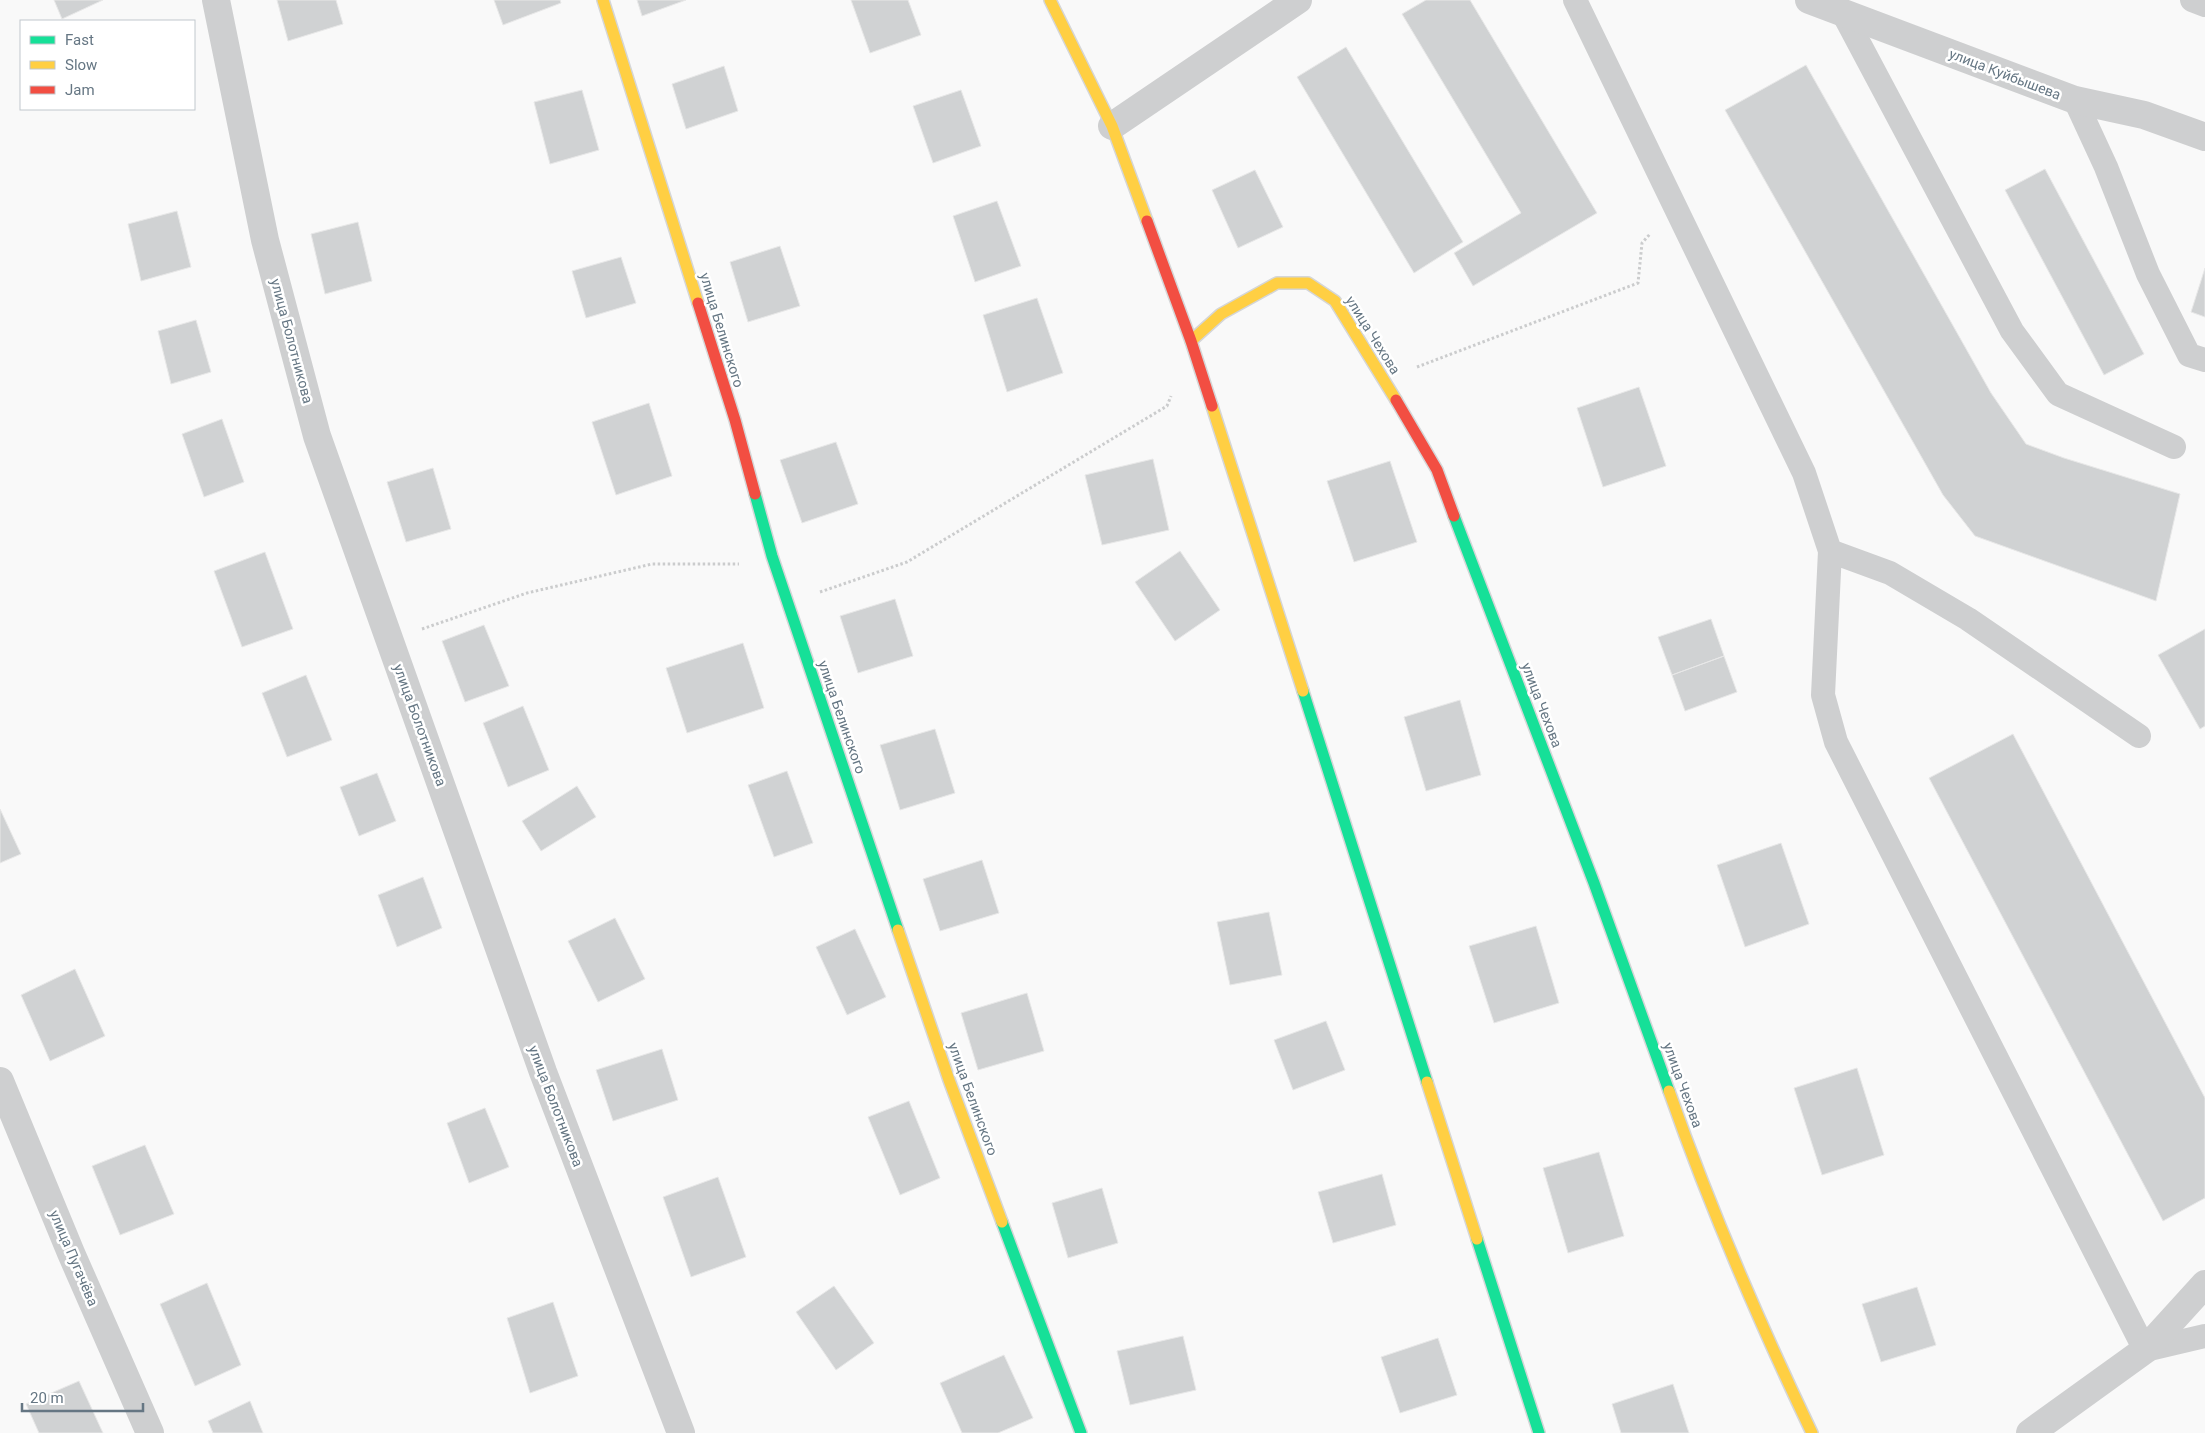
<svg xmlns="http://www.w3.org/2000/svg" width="2205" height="1433" font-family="Roboto,sans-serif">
  <rect width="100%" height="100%" fill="#f9f9f9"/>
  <path fill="#d0d2d3" stroke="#e8e8e8" d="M 54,0 L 103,0 L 62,19 Z
    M 277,0 L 336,0 L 343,24 L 288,41 Z
    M 494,0 L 560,0 L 561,3 L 503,25 Z
    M 637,0 L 686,0 L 642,16 Z
    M 851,0 L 908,0 L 921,35 L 870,53 Z
    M 1426,0 L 1470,0 L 1597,213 L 1473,286 L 1454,253 L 1521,213 L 1402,14 Z
    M 1346,47 L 1463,242 L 1414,273 L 1297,77 Z
    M 1806,65 L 1991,393 L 2026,444 L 2064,458 L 2180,494 L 2156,601 L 1975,536 L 1943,495 L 1725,110 Z
    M 724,66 L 738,111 L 686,129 L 672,84 Z
    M 582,90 L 599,150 L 550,164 L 534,102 Z
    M 961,90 L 981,146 L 933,163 L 913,106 Z
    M 2045,169 L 2144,354 L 2104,375 L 2005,190 Z
    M 1255,170 L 1283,227 L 1238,248 L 1212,190 Z
    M 997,201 L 1021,266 L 975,282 L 953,216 Z
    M 177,211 L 191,267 L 141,281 L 128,224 Z
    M 358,222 L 372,281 L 325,294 L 311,234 Z
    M 780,246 L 800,306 L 748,322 L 730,262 Z
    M 621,257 L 636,303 L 586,318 L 572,271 Z
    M 2205,268 L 2205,317 L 2191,312 Z
    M 1037,298 L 1063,373 L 1007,392 L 983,315 Z
    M 196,320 L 211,372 L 171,384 L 158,331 Z
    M 1639,387 L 1666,466 L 1603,487 L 1577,408 Z
    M 649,403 L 672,476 L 616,495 L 592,422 Z
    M 222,419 L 244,482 L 204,497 L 182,434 Z
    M 836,442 L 858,504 L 802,523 L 780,460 Z
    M 1153,459 L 1169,530 L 1102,545 L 1085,475 Z
    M 1390,461 L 1417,542 L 1354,562 L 1327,481 Z
    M 433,468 L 451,529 L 406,542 L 387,482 Z
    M 1180,551 L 1220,610 L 1175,641 L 1135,582 Z
    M 265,552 L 293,629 L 242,647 L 214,571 Z
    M 895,599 L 913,656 L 858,673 L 840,616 Z
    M 1711,619 L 1724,656 L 1672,675 L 1658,637 Z
    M 484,625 L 509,686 L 465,702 L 442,641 Z
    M 2205,629 L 2205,726 L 2200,729 L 2158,655 Z
    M 743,643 L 764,708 L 687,733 L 666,668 Z
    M 1724,656 L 1737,692 L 1685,711 L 1672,675 Z
    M 306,675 L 332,740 L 287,757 L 262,693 Z
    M 1460,700 L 1481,775 L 1426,791 L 1404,717 Z
    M 523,706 L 549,770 L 508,787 L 483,723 Z
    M 935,729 L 955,793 L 900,810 L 880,745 Z
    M 2013,734 L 2205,1098 L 2205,1198 L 2163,1221 L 1929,778 Z
    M 787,771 L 813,843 L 774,857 L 748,785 Z
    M 377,773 L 396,821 L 359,836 L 340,787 Z
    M 577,786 L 596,817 L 541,851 L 522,821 Z
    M 0,809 L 21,854 L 0,863 Z
    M 1781,843 L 1809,924 L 1745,947 L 1717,865 Z
    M 982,860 L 999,913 L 940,931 L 923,879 Z
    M 423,877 L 442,928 L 397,947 L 378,895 Z
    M 1269,912 L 1282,975 L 1230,985 L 1217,922 Z
    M 615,918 L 645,979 L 598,1002 L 568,941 Z
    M 1536,926 L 1559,1003 L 1494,1023 L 1469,946 Z
    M 855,929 L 886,997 L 847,1015 L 816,947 Z
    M 75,969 L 105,1036 L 50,1061 L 21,995 Z
    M 1027,993 L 1044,1051 L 978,1070 L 961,1013 Z
    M 1326,1021 L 1345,1070 L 1293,1090 L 1274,1040 Z
    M 662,1049 L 678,1100 L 613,1121 L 596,1070 Z
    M 1857,1068 L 1884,1155 L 1822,1175 L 1794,1088 Z
    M 909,1101 L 940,1178 L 900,1195 L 868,1117 Z
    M 485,1108 L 509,1167 L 469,1183 L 447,1123 Z
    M 145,1145 L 174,1214 L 120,1235 L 92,1166 Z
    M 1599,1152 L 1624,1236 L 1568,1253 L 1543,1168 Z
    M 1382,1174 L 1396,1225 L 1333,1243 L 1318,1192 Z
    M 718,1177 L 746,1257 L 691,1277 L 663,1197 Z
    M 1102,1188 L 1118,1243 L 1068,1258 L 1052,1203 Z
    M 207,1283 L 241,1365 L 195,1386 L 160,1304 Z
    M 834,1286 L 874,1343 L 836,1370 L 796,1312 Z
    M 1917,1287 L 1936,1345 L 1881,1362 L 1862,1304 Z
    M 553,1302 L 578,1376 L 530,1393 L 507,1318 Z
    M 1183,1336 L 1196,1390 L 1130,1405 L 1117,1351 Z
    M 1438,1338 L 1457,1395 L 1400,1413 L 1381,1357 Z
    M 1004,1355 L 1033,1418 L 998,1433 L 962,1433 L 940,1383 Z
    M 79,1381 L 103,1433 L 39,1433 L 26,1404 Z
    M 1673,1384 L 1689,1433 L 1621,1433 L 1612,1404 Z
    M 250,1401 L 263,1433 L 213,1433 L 208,1421 Z"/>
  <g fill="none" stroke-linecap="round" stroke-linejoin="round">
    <g stroke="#d5d6d7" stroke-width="14">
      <path id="fast" d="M 755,494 L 772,556 L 898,930
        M 1454,516 L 1594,883 L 1669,1091
        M 1303,691 L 1427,1082
        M 1002,1222 L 1081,1433
        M 1477,1239 L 1539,1433"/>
    </g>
    <g stroke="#d5d6d7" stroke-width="14">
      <path id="slow" d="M 603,0 L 698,303
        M 1050,0 L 1112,126 L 1147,221
        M 1191,341 L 1221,314 L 1277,283 L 1308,283 L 1335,301 L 1396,400
        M 1212,406 L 1303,691
        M 898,930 L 949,1080 L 1002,1222
        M 1427,1082 L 1477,1239
        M 1669,1091 C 1710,1208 1759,1322 1812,1433"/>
    </g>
    <g stroke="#d5d6d7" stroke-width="14">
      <path id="jam" d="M 1147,221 L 1191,341 L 1212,406
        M 698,303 L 735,420 L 755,494
        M 1396,400 L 1437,470 L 1454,516"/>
    </g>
    <path stroke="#cbcccd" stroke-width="3" stroke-dasharray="2.5 2.5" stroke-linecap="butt" d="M 1417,367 L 1638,283 L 1642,243 L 1650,234
      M 820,592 L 907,562 L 1167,406 L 1171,396
      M 422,629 L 527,593 L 652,564 L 739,564"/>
    <path stroke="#cecfd0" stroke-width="24" d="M 1575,0 L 1804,473 L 1830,551 L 1823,695 L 1836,742 L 2145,1350 L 2205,1336
      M 2192,0 L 2205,5
      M 1843,13 L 2012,331 L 2058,394 L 2174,447
      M 2075,100 L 2106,167 L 2148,274 L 2189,355 L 2205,360
      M 1830,551 L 1890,573 L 1968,619 L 2139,736"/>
    <path stroke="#cecfd0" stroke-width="28" d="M 216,0 L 265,240 L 317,436 L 543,1072 L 681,1433
      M 1809,0 L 2075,100 L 2144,115 L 2205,137
      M 1112,126 L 1298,0
      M 0,1081 L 71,1253 L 150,1433
      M 2030,1433 L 2145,1350 L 2205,1284"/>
    <use href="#fast" stroke="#16e098" stroke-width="11"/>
    <use href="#slow" stroke="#ffcf43" stroke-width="11"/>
    <use href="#jam" stroke="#f24e42" stroke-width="11"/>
  </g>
  <g text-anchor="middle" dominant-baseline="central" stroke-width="5" stroke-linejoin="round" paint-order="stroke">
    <g font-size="14" fill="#657683" stroke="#fff">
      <text transform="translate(2005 74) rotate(21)">улица Куйбышева</text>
      <text transform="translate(722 330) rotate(73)">улица Белинского</text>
      <text transform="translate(1373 335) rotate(58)">улица Чехова</text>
      <text transform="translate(292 341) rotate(75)">улица Болотникова</text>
      <text transform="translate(1542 705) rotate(69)">улица Чехова</text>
      <text transform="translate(842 717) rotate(71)">улица Белинского</text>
      <text transform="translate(420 725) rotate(70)">улица Болотникова</text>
      <text transform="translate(1683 1085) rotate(70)">улица Чехова</text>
      <text transform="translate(973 1099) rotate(70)">улица Белинского</text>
      <text transform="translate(556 1106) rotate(69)">улица Болотникова</text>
      <text transform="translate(74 1258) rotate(67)">улица Пугачёва</text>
    </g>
  </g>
  <rect x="20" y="20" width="175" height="90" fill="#ffffff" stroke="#c1c8cd"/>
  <rect x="30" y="36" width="25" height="8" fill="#16e098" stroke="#c1c8cd"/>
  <text x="65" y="45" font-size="15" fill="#657683">Fast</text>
  <rect x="30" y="61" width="25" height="8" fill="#ffcf43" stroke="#c1c8cd"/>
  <text x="65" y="70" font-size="15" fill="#657683">Slow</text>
  <rect x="30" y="86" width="25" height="8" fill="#f24e42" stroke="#c1c8cd"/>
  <text x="65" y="95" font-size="15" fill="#657683">Jam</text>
  <path d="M22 1403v8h121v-8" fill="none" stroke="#657683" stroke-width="2.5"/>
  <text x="30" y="1403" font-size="15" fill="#657683" stroke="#ffffff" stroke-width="4" paint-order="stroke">20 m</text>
</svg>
